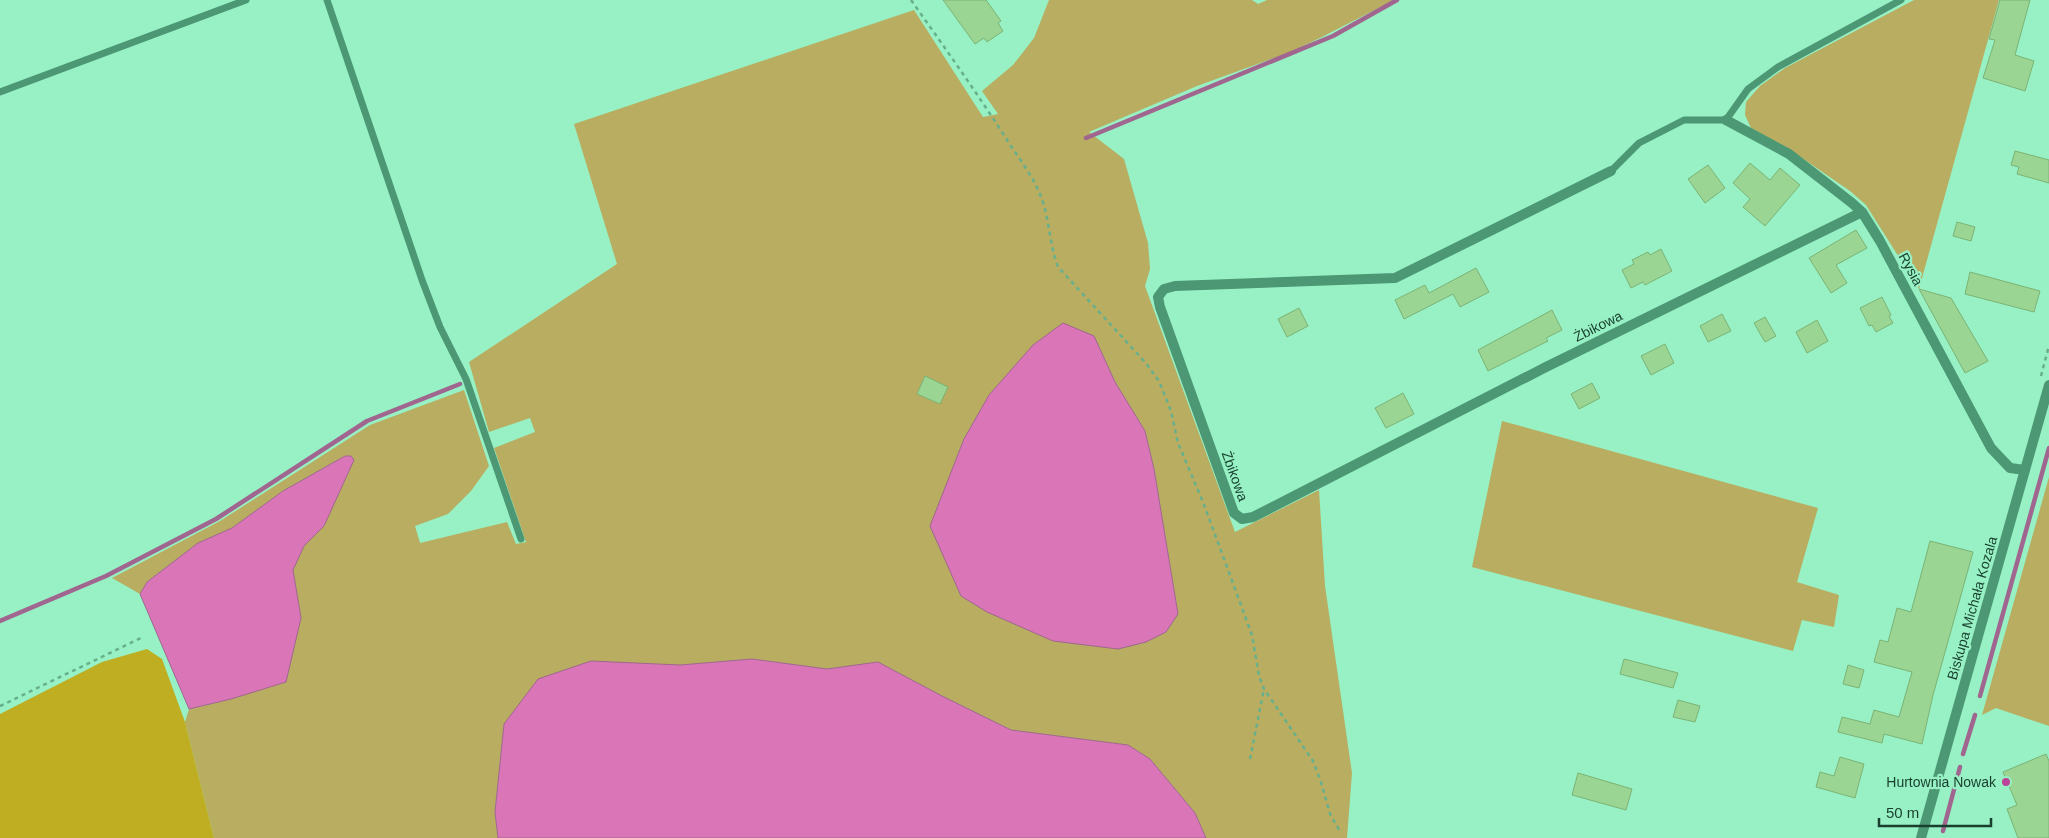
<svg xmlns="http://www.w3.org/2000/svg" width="2049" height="838" font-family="Helvetica,sans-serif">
  <rect width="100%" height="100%" fill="#97f1c4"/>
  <path fill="#b8ad60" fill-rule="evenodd" d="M 1049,0 L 1252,0 L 1258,4 L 1267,0 L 1394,0 L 1320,38 L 1288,53 L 1197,86 L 1089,132 L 1124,159 L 1148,243 L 1150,269 L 1145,286 L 1235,532 L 1319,490 L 1325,586 L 1352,773 L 1347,838 L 1206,838 L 1195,813 L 1150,759 L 1128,745 L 1011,730 L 942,696 L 878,662 L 827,669 L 752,659 L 680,665 L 504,724 L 495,812 L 498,838 L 214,838 L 185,722 L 189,709 L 231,699 L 301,618 L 292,570 L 304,546 L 324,526 L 351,456 L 345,456 L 283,491 L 232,528 L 198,543 L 147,582 L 140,594 L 112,578 L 220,521 L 370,425 L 464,390 L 489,466 L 471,491 L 448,514 L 415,526 L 420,543 L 507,522 L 516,544 L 526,542 L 494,448 L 535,432 L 530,418 L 489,432 L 469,362 L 617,264 L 574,124 L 914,10 L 983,117 L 998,114 L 982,91 L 1013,65 L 1034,38 ZM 1094,336 L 1115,382 L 1145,431 L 1154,469 L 1178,614 L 1053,641 L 987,611 L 961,596 L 949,478 L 964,439 Z
    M 1914,0 L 1999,0 L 1919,289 L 1866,205 L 1850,191 L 1789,149 L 1751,128 L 1745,115 L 1746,102 L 1760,86 L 1785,68 Z
    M 1502,421 L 1818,508 L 1797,582 L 1839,595 L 1834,627 L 1802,620 L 1793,651 L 1472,567 Z
    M 2049,477 L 2049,726 L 1996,708 L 1982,715 Z"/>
  <path fill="#bfad22" d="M 147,649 L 162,659 L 185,722 L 214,838 L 0,838 L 0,714 L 102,662 Z"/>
  <path fill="#da76b8" stroke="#a0668f" d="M 1063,323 L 1094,336 L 1115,382 L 1145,431 L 1154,469 L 1178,614 L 1166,632 L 1146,642 L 1118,649 L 1053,641 L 987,612 L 961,596 L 930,526 L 964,439 L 989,395 L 1033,345 Z
    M 345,456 L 351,456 L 354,460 L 324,526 L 304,546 L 293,570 L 301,618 L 286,682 L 231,699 L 189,709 L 140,594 L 147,582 L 198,543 L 232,528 L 283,491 Z
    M 752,659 L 827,669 L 878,662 L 942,696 L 1011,730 L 1128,745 L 1150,759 L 1195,813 L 1206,838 L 498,838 L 495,812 L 504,724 L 538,679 L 591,661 L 680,665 Z"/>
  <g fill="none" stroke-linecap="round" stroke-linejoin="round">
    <path stroke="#a0668f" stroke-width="4.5" d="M 1086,138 L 1333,36 L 1397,0
      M 0,621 L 106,576 L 216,519 L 367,421 L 460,384
      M 1980,696 L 2049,448
      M 1963,754 L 1975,715
      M 1943,831 L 1960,767"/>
  </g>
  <path fill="#9bd594" stroke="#7bb374" d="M 943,0 L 986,0 L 1001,21 L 998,23 L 1003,31 L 987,42 L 984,38 L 975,44 Z
    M 2000,0 L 2030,0 L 2015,55 L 2034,61 L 2025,91 L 1983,78 L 1995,40 L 1989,39 Z
    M 2015,151 L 2049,160 L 2049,183 L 2017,174 L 2019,167 L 2011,165 Z
    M 1750,163 L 1770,180 L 1780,168 L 1800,185 L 1765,226 L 1743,207 L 1750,199 L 1733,183 Z
    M 1708,165 L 1725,188 L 1705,203 L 1688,179 Z
    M 1957,222 L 1975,227 L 1971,241 L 1953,236 Z
    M 1856,230 L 1867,248 L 1836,265 L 1847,283 L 1831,293 L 1809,258 Z
    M 1661,249 L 1672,271 L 1645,285 L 1643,282 L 1631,288 L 1622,270 L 1634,264 L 1632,260 L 1648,252 L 1650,255 Z
    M 1476,268 L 1489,292 L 1460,307 L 1453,294 L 1404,319 L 1395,300 L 1425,285 L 1429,293 Z
    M 1970,272 L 2040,291 L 2034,312 L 1965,294 Z
    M 1919,289 L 1951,298 L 1988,361 L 1965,373 Z
    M 1882,297 L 1891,315 L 1889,316 L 1893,323 L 1876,332 L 1872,325 L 1869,326 L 1860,308 Z
    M 1299,308 L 1308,326 L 1287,337 L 1278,319 Z
    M 1552,310 L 1562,330 L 1546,338 L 1548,341 L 1488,371 L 1478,350 Z
    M 1722,314 L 1731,331 L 1708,342 L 1700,326 Z
    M 1765,317 L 1776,336 L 1765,342 L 1754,323 Z
    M 1817,320 L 1828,341 L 1807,353 L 1796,332 Z
    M 1665,344 L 1674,363 L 1651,375 L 1641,356 Z
    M 925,376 L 948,387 L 940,404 L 917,394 Z
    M 1592,383 L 1600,398 L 1579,409 L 1571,394 Z
    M 1403,393 L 1414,414 L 1386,428 L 1375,408 Z
    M 1930,541 L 1973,552 L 1933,695 L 1922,744 L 1884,734 L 1882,743 L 1838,732 L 1842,717 L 1870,724 L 1874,710 L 1899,717 L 1912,672 L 1874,662 L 1880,640 L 1888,642 L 1897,608 L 1911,612 Z
    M 1624,659 L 1678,673 L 1673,688 L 1620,674 Z
    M 1848,665 L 1864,670 L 1859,688 L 1843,684 Z
    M 1678,700 L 1700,706 L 1695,722 L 1673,717 Z
    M 2046,754 L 2049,761 L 2049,838 L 2018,838 L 2007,809 L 2017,805 L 2003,772 Z
    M 1840,757 L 1864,764 L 1855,798 L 1816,787 L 1820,772 L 1834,776 Z
    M 1578,773 L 1632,789 L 1626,810 L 1572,795 Z"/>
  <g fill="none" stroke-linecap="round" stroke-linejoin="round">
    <path stroke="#68af8c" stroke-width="2.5" stroke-dasharray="4 4" stroke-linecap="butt" d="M 911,0 C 943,45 974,89 1004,135 C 1016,155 1033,175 1041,197 C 1050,220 1049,244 1058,267 L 1145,362 L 1159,381 L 1171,411 L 1178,443 L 1203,502 L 1252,635 L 1259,676 L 1264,689 L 1313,761 L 1321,782 L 1330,814 L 1341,833
      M 2041,376 L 2049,346
      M 0,706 L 141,638
      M 1250,759 L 1264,689"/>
    <path stroke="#4c9774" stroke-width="7" d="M 327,0 L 422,280 L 440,327 L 466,379 L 521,539
      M 0,92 L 246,0
      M 1611,171 L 1639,143 L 1684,120 L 1726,120 L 1748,89 L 1778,67 L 1901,0"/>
    <path stroke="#4c9774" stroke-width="10" d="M 1726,120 L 1789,154 L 1852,203 L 1862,212 L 1880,241 L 1991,448 L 2010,468 L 2025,470
      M 1611,171 L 1395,278 L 1175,286 L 1164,289 L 1158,297 L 1160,307 L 1234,513 L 1242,519 L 1253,517 L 1546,367 L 1862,212"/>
    <path stroke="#4c9774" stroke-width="10" d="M 1921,838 L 2049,385"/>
  </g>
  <circle fill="#bc4398" stroke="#97f1c4" stroke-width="2" cx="2006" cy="782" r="5"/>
  <g text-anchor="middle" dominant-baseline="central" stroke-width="4.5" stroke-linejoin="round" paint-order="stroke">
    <g font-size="14" fill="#193f2e" stroke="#97f1c4">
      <text transform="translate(1911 269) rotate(62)">Rysia</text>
      <text transform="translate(1598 326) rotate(-26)">Żbikowa</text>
      <text transform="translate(1235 476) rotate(70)">Żbikowa</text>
      <text transform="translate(1972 608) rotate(-74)">Biskupa Michała Kozala</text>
    </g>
    <g font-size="14" fill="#193f2e" stroke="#97f1c4" text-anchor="end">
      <text x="1996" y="782">Hurtownia Nowak</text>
    </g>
  </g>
  <path d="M1879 818v8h112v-8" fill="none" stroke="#193f2e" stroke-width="2.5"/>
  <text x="1886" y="818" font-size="15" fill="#193f2e" stroke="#97f1c4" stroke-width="4" paint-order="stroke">50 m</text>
</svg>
